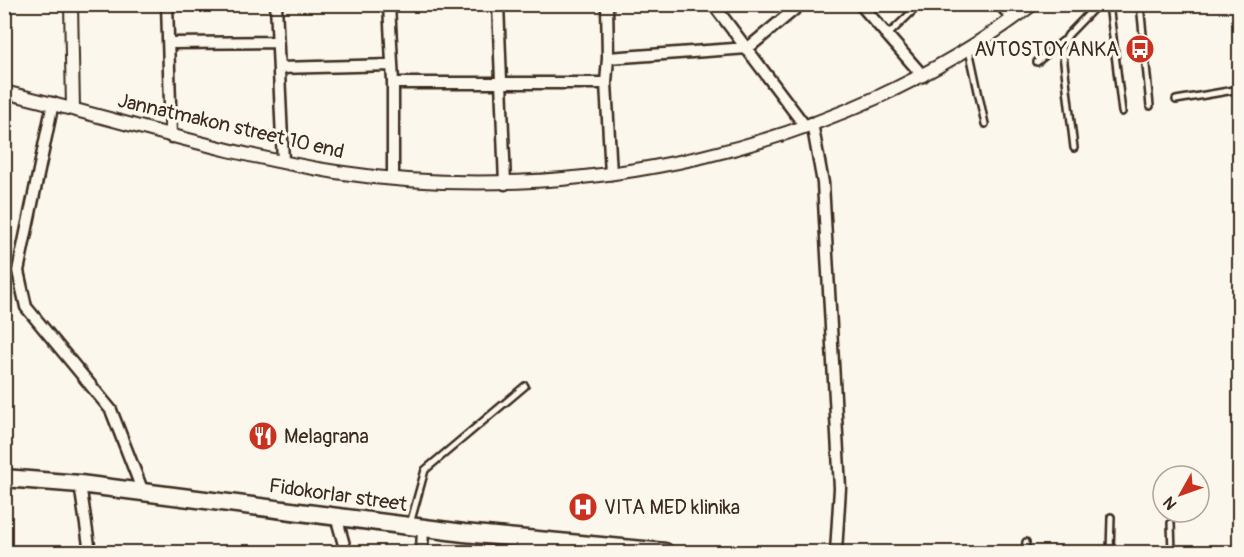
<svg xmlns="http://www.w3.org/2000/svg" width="1244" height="557" font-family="Pangolin,sans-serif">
  <rect width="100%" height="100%" fill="#fbf7ec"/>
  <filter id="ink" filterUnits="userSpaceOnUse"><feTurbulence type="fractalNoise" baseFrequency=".0167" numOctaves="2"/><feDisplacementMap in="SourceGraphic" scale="12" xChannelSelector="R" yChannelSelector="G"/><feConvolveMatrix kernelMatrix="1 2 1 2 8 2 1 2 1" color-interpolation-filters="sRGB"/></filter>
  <g filter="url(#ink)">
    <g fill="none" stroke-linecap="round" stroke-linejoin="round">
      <g stroke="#3b2a1e" stroke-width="10">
        <path id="service" d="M 1109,4 L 1122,112
          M 1140,4 L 1150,106
          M 889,34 L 919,5
          M 969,49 L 985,124
          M 1037,62 L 1063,41
          M 1176,100 L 1240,89
          M 1074,148 L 1062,46 L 1068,35 L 1098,4
          M 1171,523 L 1172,552
          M 410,524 L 425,470 L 525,386
          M 1025,552 L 1026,542
          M 1110,552 L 1111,517"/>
      </g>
      <g stroke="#3b2a1e" stroke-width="15">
        <path id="minor" d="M 167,4 L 171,137
          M 276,4 L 283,162
          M 389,4 L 393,83 L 393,178
          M 498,4 L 505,184
          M 607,4 L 608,58 L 606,83 L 611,174
          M 713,4 L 805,126
          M 860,4 L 923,76
          M 1000,4 L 1013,19
          M 169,43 L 277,42
          M 608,58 L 748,48 L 801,4
          M 279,68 L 392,65
          M 393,83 L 606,83
          M 53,103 L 18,271 L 26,307 L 111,410 L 143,492
          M 812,123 L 823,183 L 840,488 L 836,552
          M 80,484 L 90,552
          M 336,516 L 346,552
          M 422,552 L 423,528"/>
      </g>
      <g stroke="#3b2a1e" stroke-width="16">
        <path id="tertiary" d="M 71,4 L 73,108
          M 4,92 C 115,118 223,154 336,172 C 574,208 840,152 1033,4"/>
      </g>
      <g stroke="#3b2a1e" stroke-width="21">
        <path id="primary" d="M 4,478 L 80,484 L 464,533 L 665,552"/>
      </g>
      <use href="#service" stroke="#fbf7ec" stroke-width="5"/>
      <use href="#minor" stroke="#fbf7ec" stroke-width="10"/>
      <use href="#tertiary" stroke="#fbf7ec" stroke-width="12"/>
      <use href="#primary" stroke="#fbf7ec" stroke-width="16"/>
    </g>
  </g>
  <defs>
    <g id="bus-disc" transform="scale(1.5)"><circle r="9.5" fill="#c8321e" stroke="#fbf7ec"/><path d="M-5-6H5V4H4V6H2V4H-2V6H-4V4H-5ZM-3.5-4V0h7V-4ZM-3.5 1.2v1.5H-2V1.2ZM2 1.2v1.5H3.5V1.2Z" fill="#fff"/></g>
    <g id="restaurant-disc" transform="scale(1.5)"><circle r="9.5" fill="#c8321e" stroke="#fbf7ec"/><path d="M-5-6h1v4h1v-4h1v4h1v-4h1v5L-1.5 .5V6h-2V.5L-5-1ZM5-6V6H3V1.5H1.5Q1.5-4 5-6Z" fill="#fff"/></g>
    <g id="hospital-disc" transform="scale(1.5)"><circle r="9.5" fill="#c8321e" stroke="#fbf7ec"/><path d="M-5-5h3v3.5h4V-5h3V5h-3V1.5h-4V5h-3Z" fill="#fff"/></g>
  </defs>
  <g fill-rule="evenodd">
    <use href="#bus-disc" x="1140" y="49"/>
    <use href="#restaurant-disc" x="263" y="436"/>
    <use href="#hospital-disc" x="583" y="507"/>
  </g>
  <g text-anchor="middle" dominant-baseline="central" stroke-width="6" stroke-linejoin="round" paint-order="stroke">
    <g font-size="20" fill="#3b2a1e" stroke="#fbf7ec" text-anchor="start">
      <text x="1119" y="49" text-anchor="end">AVTOSTOYANKA</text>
      <text x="284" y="436">Melagrana</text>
      <text x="604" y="507">VITA MED klinika</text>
    </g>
    <g font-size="20" fill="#3b2a1e" stroke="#fbf7ec">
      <text transform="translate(231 126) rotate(13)">Jannatmakon street 10 end</text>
      <text transform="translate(338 495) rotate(8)">Fidokorlar street</text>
    </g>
  </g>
  <rect width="1244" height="557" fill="none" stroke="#fbf7ec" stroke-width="24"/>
  <rect x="12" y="12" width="1220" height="533" fill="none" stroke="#3b2a1e" stroke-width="2" filter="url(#ink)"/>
  <g transform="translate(1181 494) rotate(230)"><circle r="28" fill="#fbf7ec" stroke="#aea59a" stroke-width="1.5"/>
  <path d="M0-4.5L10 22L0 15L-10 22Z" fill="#c8321e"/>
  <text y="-9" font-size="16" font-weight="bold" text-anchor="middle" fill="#3b2a1e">N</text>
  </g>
</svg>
